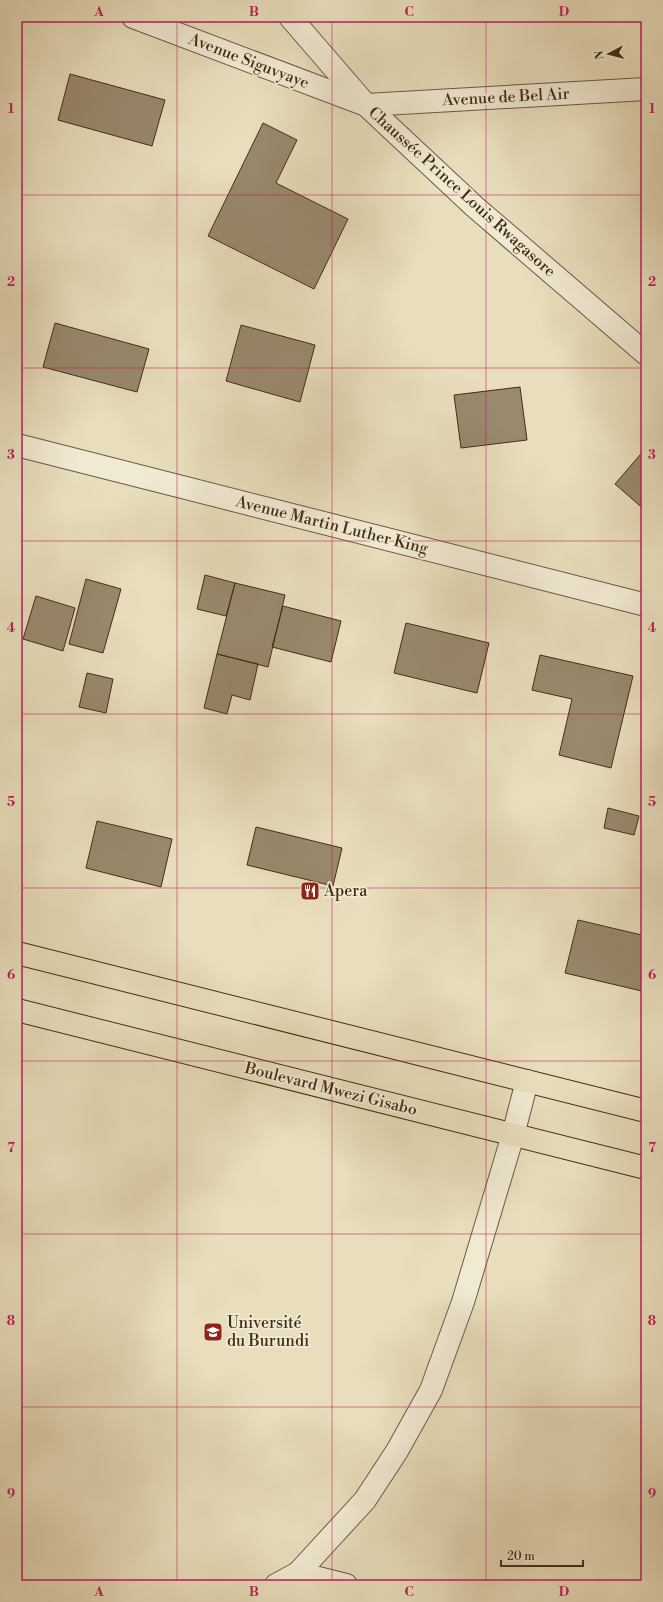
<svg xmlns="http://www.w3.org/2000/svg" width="663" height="1602" font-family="'Libre Bodoni',serif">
  <rect width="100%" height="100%" fill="#e9debc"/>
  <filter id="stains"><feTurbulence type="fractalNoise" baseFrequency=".005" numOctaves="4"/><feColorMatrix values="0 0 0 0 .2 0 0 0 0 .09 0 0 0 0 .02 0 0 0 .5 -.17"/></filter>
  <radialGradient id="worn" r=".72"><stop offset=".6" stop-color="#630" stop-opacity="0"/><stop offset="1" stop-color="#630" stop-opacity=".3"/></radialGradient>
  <path fill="#99896d" stroke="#422d17" d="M 70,74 L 165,100 L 152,146 L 58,120 Z
    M 263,123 L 297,140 L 276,183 L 348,219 L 314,289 L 208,236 Z
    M 55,323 L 149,349 L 137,392 L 43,367 Z
    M 241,325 L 315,345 L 300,402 L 226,381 Z
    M 520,387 L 527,440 L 461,448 L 454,395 Z
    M 646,448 L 646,511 L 615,484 Z
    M 205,575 L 235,583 L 226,616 L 197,609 Z
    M 86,579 L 121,589 L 103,653 L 69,644 Z
    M 235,583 L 285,595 L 268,667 L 217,654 Z
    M 36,596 L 75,608 L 63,651 L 23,639 Z
    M 283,606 L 341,621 L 331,662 L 272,647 Z
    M 406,623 L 489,643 L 477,693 L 394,673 Z
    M 217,654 L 258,664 L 250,700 L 232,695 L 227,714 L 204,708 Z
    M 540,655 L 633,676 L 611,768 L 559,755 L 572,699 L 532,690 Z
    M 87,673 L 113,679 L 106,713 L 79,707 Z
    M 608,808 L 639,816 L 634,835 L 604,828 Z
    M 97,821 L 172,839 L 161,887 L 86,868 Z
    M 256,827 L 342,848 L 333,886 L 247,865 Z
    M 578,920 L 646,936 L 646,992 L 565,973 Z"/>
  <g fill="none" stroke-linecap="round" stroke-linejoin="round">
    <g stroke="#6c5940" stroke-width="24">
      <path id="minor" d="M 133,17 L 366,105 L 646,89
        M 17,445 L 646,605
        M 298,1573 L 346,1585"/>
    </g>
    <g stroke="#6c5940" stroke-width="24">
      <path id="tertiary" d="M 290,17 L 366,105 L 475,207 L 646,354
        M 276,1585 L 298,1573 L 365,1500 L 397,1451 L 431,1390 L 463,1302 L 513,1135 L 527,1081"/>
    </g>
    <g stroke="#422d17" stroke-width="24">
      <path id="primary" d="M 17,953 L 646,1111
        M 17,1010 L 646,1168"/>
    </g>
    <use href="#minor" stroke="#f1ead3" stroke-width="22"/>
    <use href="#tertiary" stroke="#f1ead3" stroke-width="22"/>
    <use href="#primary" stroke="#e9debc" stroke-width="22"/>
  </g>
  <path fill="none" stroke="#c2185b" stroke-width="1" stroke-opacity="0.55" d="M 177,17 L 177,1585M 332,17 L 332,1585M 486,17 L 486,1585M 17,195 L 646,195M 17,368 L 646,368M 17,541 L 646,541M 17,714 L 646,714M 17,888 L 646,888M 17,1061 L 646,1061M 17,1234 L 646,1234M 17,1407 L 646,1407"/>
  <defs>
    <g id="restaurant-square" transform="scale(1)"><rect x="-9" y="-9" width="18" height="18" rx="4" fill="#8f2418" stroke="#f1ead3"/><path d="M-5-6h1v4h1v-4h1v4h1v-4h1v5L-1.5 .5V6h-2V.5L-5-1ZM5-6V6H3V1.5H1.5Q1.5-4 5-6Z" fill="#fff"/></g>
    <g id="university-square" transform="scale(1)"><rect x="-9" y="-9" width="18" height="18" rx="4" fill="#8f2418" stroke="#f1ead3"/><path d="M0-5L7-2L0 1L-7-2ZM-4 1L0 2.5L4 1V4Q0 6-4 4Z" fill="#fff"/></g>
  </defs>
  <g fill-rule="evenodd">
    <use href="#restaurant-square" x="310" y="891"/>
    <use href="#university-square" x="213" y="1332"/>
  </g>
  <g text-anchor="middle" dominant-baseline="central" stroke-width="3.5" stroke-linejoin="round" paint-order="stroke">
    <g font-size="16" fill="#422d17" stroke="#f1ead3">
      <text transform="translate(249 61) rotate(21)">Avenue Siguvyaye</text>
      <text transform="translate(506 97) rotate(-3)">Avenue de Bel Air</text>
      <text transform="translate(462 192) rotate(42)">Chaussée Prince Louis Rwagasore</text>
      <text transform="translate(332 525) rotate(14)">Avenue Martin Luther King</text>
      <text transform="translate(331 1089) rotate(14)">Boulevard Mwezi Gisabo</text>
    </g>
    <g font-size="16" fill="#422d17" stroke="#f1ead3" text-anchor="start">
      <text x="324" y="891">Apera</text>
      <text x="227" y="1323">Université<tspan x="227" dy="18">du Burundi</tspan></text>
    </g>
  </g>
  <rect width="663" height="1602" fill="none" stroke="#e9debc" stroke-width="44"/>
  <g transform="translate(609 54) rotate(263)" stroke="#f1ead3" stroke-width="3" paint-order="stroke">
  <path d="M0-3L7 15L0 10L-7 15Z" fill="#422d17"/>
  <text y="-6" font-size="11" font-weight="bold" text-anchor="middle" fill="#422d17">N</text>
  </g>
  <path d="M501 1560v6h82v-6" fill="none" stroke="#422d17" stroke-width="2"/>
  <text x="507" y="1560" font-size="12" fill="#422d17" stroke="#f1ead3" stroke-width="3" paint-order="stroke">20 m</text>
  <rect x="22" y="22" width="619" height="1558" fill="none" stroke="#c2185b" stroke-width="1.5"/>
  <g font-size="13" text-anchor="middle" font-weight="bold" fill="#c2185b">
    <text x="99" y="16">A</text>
    <text x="254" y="16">B</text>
    <text x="409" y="16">C</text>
    <text x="564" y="16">D</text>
    <text x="11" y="113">1</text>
    <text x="652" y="113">1</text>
    <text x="11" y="286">2</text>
    <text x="652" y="286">2</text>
    <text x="11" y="459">3</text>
    <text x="652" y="459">3</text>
    <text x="11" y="632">4</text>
    <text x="652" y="632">4</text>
    <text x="11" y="806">5</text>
    <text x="652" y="806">5</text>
    <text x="11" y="979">6</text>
    <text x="652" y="979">6</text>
    <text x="11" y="1152">7</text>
    <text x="652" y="1152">7</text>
    <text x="11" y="1325">8</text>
    <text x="652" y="1325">8</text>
    <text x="11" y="1498">9</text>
    <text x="652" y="1498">9</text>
    <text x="99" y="1596">A</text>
    <text x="254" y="1596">B</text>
    <text x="409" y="1596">C</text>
    <text x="564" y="1596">D</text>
  </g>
  <rect width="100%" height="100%" filter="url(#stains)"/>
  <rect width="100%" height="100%" fill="url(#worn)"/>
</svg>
